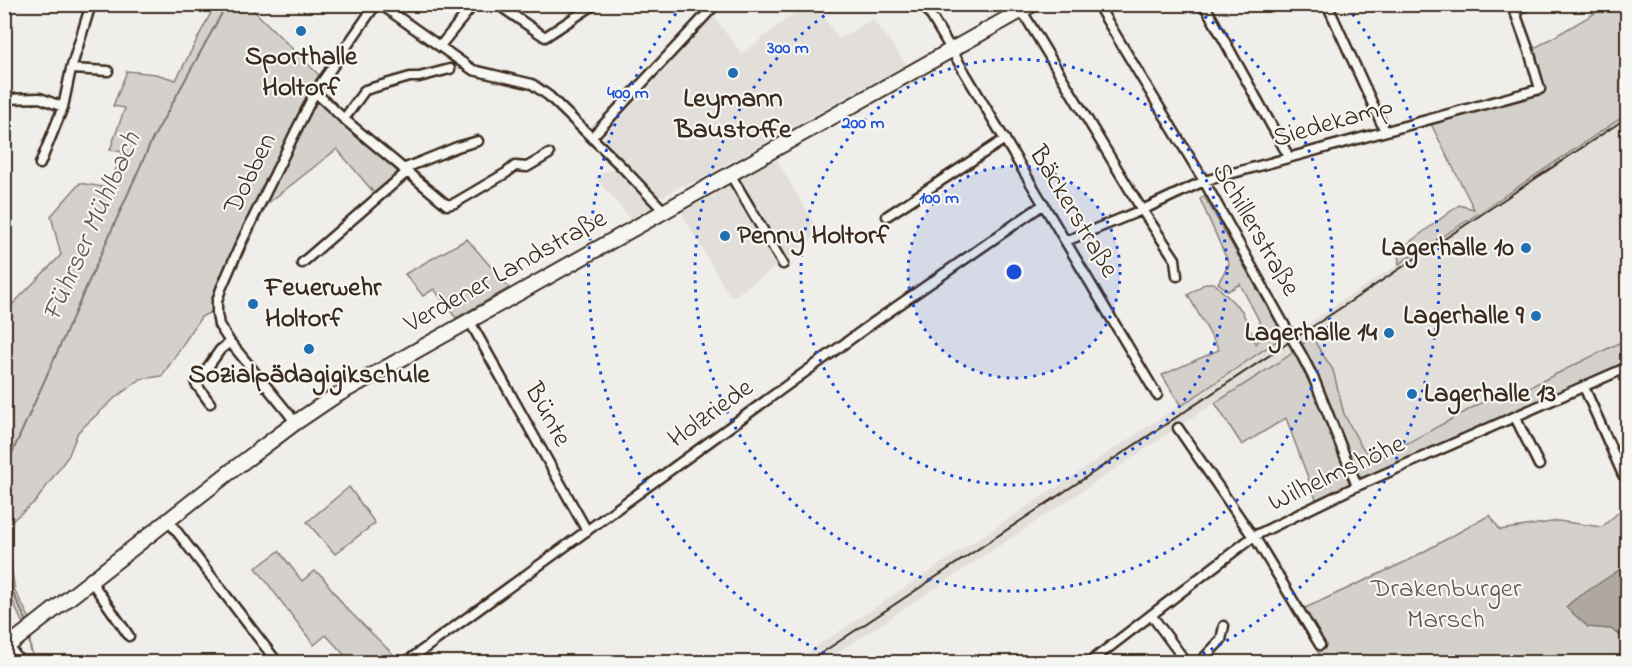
<svg xmlns="http://www.w3.org/2000/svg" width="1632" height="667" font-family="'Indie Flower',sans-serif">
  <rect width="100%" height="100%" fill="#efeeea"/>
  <filter id="ink" filterUnits="userSpaceOnUse"><feTurbulence type="fractalNoise" baseFrequency=".0167" numOctaves="2"/><feDisplacementMap in="SourceGraphic" scale="12" xChannelSelector="R" yChannelSelector="G"/><feConvolveMatrix kernelMatrix="1 2 1 2 8 2 1 2 1" color-interpolation-filters="sRGB"/></filter>
  <g filter="url(#ink)">
    <path fill="#e2dfdb" d="M 806,4 L 816,5 L 839,39 L 873,19 L 906,64 L 693,183 L 680,186 L 663,197 L 655,194 L 604,141 L 604,136 L 713,16 L 742,54 Z
      M 1627,113 L 1627,339 L 1522,392 L 1505,390 L 1382,457 L 1371,456 L 1361,446 L 1344,414 L 1333,370 L 1316,344 L 1316,337 L 1302,344 L 1295,334 L 1333,306 L 1479,213 Z
      M 776,159 L 820,233 L 776,267 L 731,298 L 680,210 L 693,206 L 713,196 L 723,186 Z
      M 614,167 L 646,198 L 651,209 L 632,220 L 595,177 Z
      M 1284,336 L 1293,353 L 1270,369 L 1213,404 L 824,662 L 793,662 Z"/>
    <path fill="#d4d1cc" stroke="#887e75" stroke-width="1.5" d="M 215,5 L 248,5 L 319,75 L 308,92 L 396,170 L 398,174 L 375,194 L 337,149 L 267,204 L 224,294 L 222,306 L 201,317 L 162,376 L 141,379 L 116,397 L 78,432 L 69,455 L 36,501 L 8,524 L 10,559 L 15,591 L 30,619 L 23,624 L 10,595 L 4,574 L 4,313 L 61,255 L 51,216 L 80,183 L 108,188 L 123,152 L 110,150 L 125,108 L 113,106 L 127,71 L 156,74 L 176,80 Z
      M 1600,5 L 1627,5 L 1627,114 L 1479,213 L 1399,264 L 1398,251 L 1459,205 L 1474,209 L 1430,122 L 1543,91 L 1533,49 L 1602,9 Z
      M 1204,196 L 1284,336 L 1181,406 L 1162,375 L 1219,350 L 1188,295 L 1206,283 L 1214,283 L 1242,311 L 1256,344 L 1265,332 L 1240,284 L 1228,291 L 1218,283 L 1229,264 L 1200,199 Z
      M 467,239 L 509,288 L 456,318 L 434,289 L 423,296 L 405,274 Z
      M 1316,336 L 1316,344 L 1333,370 L 1344,414 L 1361,446 L 1371,456 L 1382,457 L 1505,390 L 1522,391 L 1627,339 L 1627,363 L 1512,415 L 1363,479 L 1353,470 L 1311,360 L 1302,344 Z
      M 1294,348 L 1310,377 L 1351,485 L 1317,502 L 1286,418 L 1242,445 L 1215,403 L 1287,357 L 1292,353 L 1292,351 Z
      M 349,487 L 375,523 L 335,554 L 307,522 Z
      M 1627,505 L 1627,574 L 1619,571 L 1574,600 L 1566,607 L 1589,627 L 1611,629 L 1627,640 L 1627,662 L 1324,662 L 1292,610 L 1303,609 L 1405,562 L 1490,515 L 1500,530 L 1558,521 L 1602,527 Z
      M 279,551 L 302,581 L 314,571 L 322,576 L 345,607 L 401,662 L 351,662 L 326,635 L 314,645 L 256,568 Z"/>
    <path fill="#afa8a1" stroke="#81766d" stroke-width="1.5" d="M 1619,570 L 1627,574 L 1627,640 L 1611,629 L 1588,627 L 1566,607 L 1574,600 Z"/>
    <g fill="none" stroke-linecap="round" stroke-linejoin="round">
      <path stroke="#81766d" stroke-width="2" d="M 4,471 L 152,140 L 227,4
        M 4,542 L 12,591 L 26,620 L 27,626
        M 29,637 L 31,651 L 37,662"/>
      <g stroke="#3b2a1e" stroke-width="13">
        <path id="street" d="M 380,4 L 473,70 L 532,84 L 549,96 L 623,168 L 664,211
          M 497,4 L 545,37 L 595,4
          M 924,4 L 1157,395
          M 1097,4 L 1204,181 L 1282,321
          M 1204,4 L 1289,157
          M 1327,4 L 1385,131
          M 1022,11 L 1142,210 L 1175,259 L 1177,276
          M 1514,12 L 1528,4
          M 440,46 L 474,4
          M 71,69 L 108,71
          M 315,92 L 344,119 L 447,205 L 455,203 L 506,173 L 515,166 L 527,167 L 549,154
          M 4,99 L 40,98 L 63,107 L 71,69 L 91,4
          M 344,119 L 365,90 L 410,77 L 419,77 L 450,69
          M 592,137 L 716,4
          M 40,164 L 63,107
          M 403,169 L 457,147 L 478,141
          M 730,174 L 783,264
          M 887,216 L 1005,139
          M 1066,241 L 1142,210 L 1204,181 L 1540,89 L 1529,51 L 1512,4
          M 302,263 L 407,172
          M 469,320 L 587,531
          M 1301,354 L 1314,379 L 1357,486
          M 1584,387 L 1623,475
          M 210,403 L 196,384 L 220,350 L 230,342
          M 1515,417 L 1539,465
          M 295,423 L 289,414 L 230,342 L 219,325 L 217,314 L 217,301 L 221,289 L 241,243 L 315,92 L 376,4
          M 1178,428 L 1253,537
          M 168,520 L 277,662
          M 1254,536 L 1320,645
          M 91,581 L 129,636
          M 1152,616 L 1186,662
          M 4,639 L 20,662
          M 406,662 L 870,325 L 1044,204
          M 1090,662 L 1254,536 L 1357,486 L 1628,367
          M 1200,662 L 1221,640 L 1224,626"/>
      </g>
      <g stroke="#3b2a1e" stroke-width="18">
        <path id="primary" d="M 4,649 L 235,468 L 295,423 L 332,398 L 1033,4"/>
      </g>
      <use href="#street" stroke="#f6f6f2" stroke-width="8"/>
      <use href="#primary" stroke="#f6f6f2" stroke-width="14"/>
      <path stroke="#3b2a1e" stroke-width="2" d="M 808,662 L 1628,117"/>
      <g stroke="#3b2a1e" stroke-width="13" stroke-linecap="butt">
        <path id="street-bridge" d="M 1282,321 L 1301,354"/>
      </g>
      <use href="#street-bridge" stroke="#f6f6f2" stroke-width="8"/>
    </g>
  </g>
  <circle cx="1014" cy="272" r="106" fill="#1d4ed8" fill-opacity=".12"/>
  <g fill="none" stroke="#1d4ed8" stroke-width="3" stroke-dasharray="3 6">
    <circle cx="1014" cy="272" r="106"/>
    <circle cx="1014" cy="272" r="213"/>
    <path d="M1190 6A319 319 0 1 1 838 6"/>
    <path d="M841 661A426 426 0 0 1 681 7M1347 7A426 426 0 0 1 1187 661"/>
  </g>
  <g fill="#1f6fb2" stroke="#f6f6f2" stroke-width="2">
    <circle cx="301" cy="31" r="6"/>
    <circle cx="733" cy="73" r="6"/>
    <circle cx="725" cy="236" r="6"/>
    <circle cx="1526" cy="248" r="6"/>
    <circle cx="253" cy="304" r="6"/>
    <circle cx="1536" cy="316" r="6"/>
    <circle cx="1389" cy="333" r="6"/>
    <circle cx="309" cy="349" r="6"/>
    <circle cx="1412" cy="394" r="6"/>
  </g>
  <g text-anchor="middle" dominant-baseline="central" stroke-width="4.5" stroke-linejoin="round" paint-order="stroke">
    <g font-size="27" font-weight="bold" fill="#3b2a1e" stroke="#f6f6f2">
      <text x="301" y="57">Sporthalle<tspan x="301" dy="31">Holtorf</tspan></text>
      <text x="733" y="99">Leymann<tspan x="733" dy="31">Baustoffe</tspan></text>
      <text x="737" y="236" text-anchor="start">Penny Holtorf</text>
      <text x="1514" y="248" text-anchor="end">Lagerhalle 10</text>
      <text x="265" y="288" text-anchor="start">Feuerwehr<tspan x="265" dy="31">Holtorf</tspan></text>
      <text x="1524" y="316" text-anchor="end">Lagerhalle 9</text>
      <text x="1377" y="333" text-anchor="end">Lagerhalle 14</text>
      <text x="309" y="375">Sozialpädagigikschule</text>
      <text x="1424" y="394" text-anchor="start">Lagerhalle 13</text>
    </g>
    <g font-size="27" fill="#3b2a1e" stroke="#f6f6f2">
      <text transform="translate(1333 123) rotate(-16)">Siedekamp</text>
      <text transform="translate(251 174) rotate(-64)">Dobben</text>
      <text transform="translate(1073 212) rotate(59)">Bäckerstraße</text>
      <text transform="translate(1255 230) rotate(60)">Schillerstraße</text>
      <text transform="translate(506 272) rotate(-29)">Verdener Landstraße</text>
      <text transform="translate(711 414) rotate(-36)">Holzriede</text>
      <text transform="translate(547 415) rotate(61)">Bünte</text>
      <text transform="translate(1337 474) rotate(-25)">Wilhelmshöhe</text>
    </g>
    <g font-size="27" fill="#61544a" stroke="#f6f6f2">
      <text x="1446" y="589">Drakenburger<tspan x="1446" dy="31">Marsch</tspan></text>
    </g>
    <g font-size="28" font-style="italic" fill="#64564c" stroke="#f6f6f2">
      <text transform="translate(93 227) rotate(-66)">Führser Mühlbach</text>
    </g>
  </g>
  <circle cx="1014" cy="272" r="9" fill="#1d4ed8" stroke="#f6f6f2" stroke-width="3"/>
  <g font-size="18" text-anchor="middle" font-weight="bold" fill="#1d4ed8" stroke="#f6f6f2" stroke-width="4.5" stroke-linejoin="round" paint-order="stroke">
    <text x="788" y="53">300 m</text>
    <text x="628" y="98">400 m</text>
    <text x="863" y="128">200 m</text>
    <text x="939" y="203">100 m</text>
  </g>
  <rect width="1632" height="667" fill="none" stroke="#f6f6f2" stroke-width="24"/>
  <rect x="12" y="12" width="1608" height="643" fill="none" stroke="#3b2a1e" stroke-width="2" filter="url(#ink)"/>
</svg>
